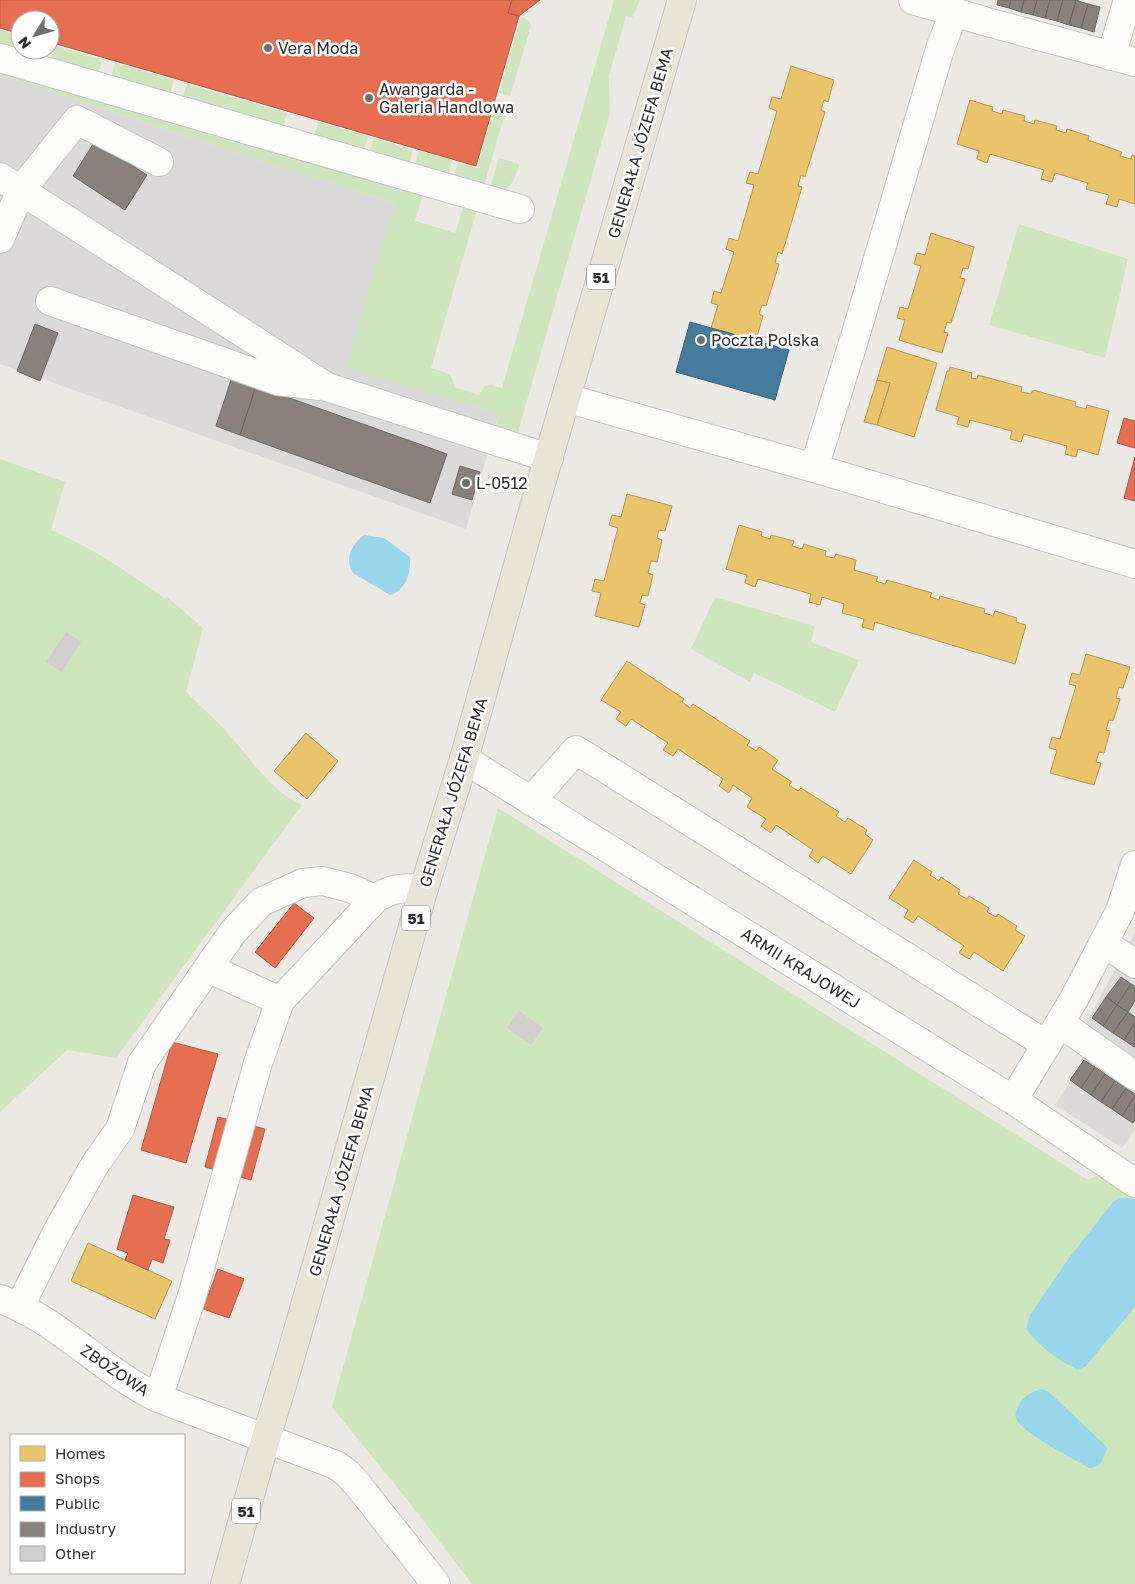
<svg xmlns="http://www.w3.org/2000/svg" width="1135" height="1584" font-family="'Golos Text',sans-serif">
  <rect width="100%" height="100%" fill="#ece8e4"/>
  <path fill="#dcd9db" d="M 0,75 L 394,204 L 347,368 L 499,414 L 466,529 L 0,364 Z
    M 1135,932 L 1135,1129 L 1122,1148 L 1055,1105 L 1084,1060 L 1087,1021 Z"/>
  <path fill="#cee6be" d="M 614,0 L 640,0 L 632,18 L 626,16 L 609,76 L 610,113 L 518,432 L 496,427 L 499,414 L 346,368 L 394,204 L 0,75 L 0,68 L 424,191 L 415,221 L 455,233 L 465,202 L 478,206 L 431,368 C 443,372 454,372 454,387 L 479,395 L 484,386 L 491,385 L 502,388 Z
    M 521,17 L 528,20 L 531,26 L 510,96 L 499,93 Z
    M 0,30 L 20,36 L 20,50 L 41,50 L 38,61 L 0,49 Z
    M 55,46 L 102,60 L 97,78 L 50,64 Z
    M 115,63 L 174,80 L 169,98 L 110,81 Z
    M 187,84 L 287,113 L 282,131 L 181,102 Z
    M 498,100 L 508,103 L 483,189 L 452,180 L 458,163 L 477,168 L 496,101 Z
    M 318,122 L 368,136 L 363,154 L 313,140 Z
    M 374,138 L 413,150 L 408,167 L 368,156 Z
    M 419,151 L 452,160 L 447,179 L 414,169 Z
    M 499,158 L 520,164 C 512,184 512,192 489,191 Z
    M 1019,224 L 1128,259 L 1105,358 L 989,325 Z
    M 0,459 L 65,482 L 51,530 C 92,548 128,572 164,598 L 167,597 L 203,628 L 186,692 C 199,705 213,717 225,730 C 250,757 269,790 302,805 L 116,1058 L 67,1050 L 0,1112 Z
    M 715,597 L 815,626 L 811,642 L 859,660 L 835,712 L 754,673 L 750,682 L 691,649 Z
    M 498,808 L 1088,1180 L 1104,1172 L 1135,1193 L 1135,1584 L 472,1584 L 413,1507 L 332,1407 Z"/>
  <path fill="#99d6ec" d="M 364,535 L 384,538 L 410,557 C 411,573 406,590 390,595 L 353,573 C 344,559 352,544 364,535 Z
    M 1119,1198 L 1135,1199 L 1135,1307 L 1086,1366 L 1078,1370 C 1059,1360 1039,1347 1026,1329 L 1030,1315 L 1069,1258 L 1113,1202 Z
    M 1042,1389 L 1049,1392 L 1107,1447 C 1105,1457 1100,1469 1089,1468 C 1075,1460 1019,1431 1016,1418 C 1014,1413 1018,1407 1020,1403 C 1025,1395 1033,1391 1042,1389 Z"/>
  <path fill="#e9c46a" stroke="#b19758" d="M 791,66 L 834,80 L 828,102 L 824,100 L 821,110 L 825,112 L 805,177 L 801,175 L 798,186 L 802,187 L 782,254 L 778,252 L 775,263 L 779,264 L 766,306 L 762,305 L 759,314 L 763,316 L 756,340 L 711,328 L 718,305 L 711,303 L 714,291 L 721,293 L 734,252 L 726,249 L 729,238 L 738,241 L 754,185 L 746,183 L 750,172 L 758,174 L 777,111 L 769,108 L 772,97 L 781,99 Z
    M 970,100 L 993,107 L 992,111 L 1002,114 L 1003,110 L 1025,116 L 1024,121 L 1034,124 L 1035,120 L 1057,126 L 1056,130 L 1066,133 L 1067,129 L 1089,136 L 1088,140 L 1122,152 L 1120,156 L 1131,159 L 1132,155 L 1135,155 L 1135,204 L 1119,199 L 1117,207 L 1106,204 L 1109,195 L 1086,189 L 1088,183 L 1055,173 L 1052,182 L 1041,179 L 1044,170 L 990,154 L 987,163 L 977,159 L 979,151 L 957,144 Z
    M 931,233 L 974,247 L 968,269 L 963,268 L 960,278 L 965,279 L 951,323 L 947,322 L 944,332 L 948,333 L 942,353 L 899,340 L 905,320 L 897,318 L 900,307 L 908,309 L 921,266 L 914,264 L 917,253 L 925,255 Z
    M 887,347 L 937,363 L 914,437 L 877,425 L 890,383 L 877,380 Z
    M 950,367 L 972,373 L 971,378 L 977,379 L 978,375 L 1022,387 L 1021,392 L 1031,394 L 1033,390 L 1076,402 L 1075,406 L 1086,409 L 1087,405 L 1109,411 L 1098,455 L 1078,449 L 1076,457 L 1065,454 L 1067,446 L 1024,434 L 1021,442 L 1010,439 L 1012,431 L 970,420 L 968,427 L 957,424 L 959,417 L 936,410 L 947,371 L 949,371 Z
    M 877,380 L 890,383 L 877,425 L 864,422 Z
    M 627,494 L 672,506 L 665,531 L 659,530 L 657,538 L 662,540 L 657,562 L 651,561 L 648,573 L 653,575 L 648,596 L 642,595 L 640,603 L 645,605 L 639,627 L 595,616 L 601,593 L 592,591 L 595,579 L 604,581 L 618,528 L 609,525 L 612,515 L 621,517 Z
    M 739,525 L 762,532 L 761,536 L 770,539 L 771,535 L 794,541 L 792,546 L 802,549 L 804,544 L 826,551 L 825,556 L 834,558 L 836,554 L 856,560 L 854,570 L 878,577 L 876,581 L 885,584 L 887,580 L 932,593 L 930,597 L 939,600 L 940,596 L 985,609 L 984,613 L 993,616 L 995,611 L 1017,618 L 1016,622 L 1026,625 L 1015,664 L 875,622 L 873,630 L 862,627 L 864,619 L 842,613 L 844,604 L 822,597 L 820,605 L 809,602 L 811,594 L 758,579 L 755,587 L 745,583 L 747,575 L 726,569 Z
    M 1086,654 L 1130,667 L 1123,688 L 1119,687 L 1116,698 L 1120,699 L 1113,721 L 1109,720 L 1106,730 L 1110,731 L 1104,753 L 1099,752 L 1096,762 L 1101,763 L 1094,785 L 1050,773 L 1057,750 L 1049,748 L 1052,737 L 1060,739 L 1076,686 L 1069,684 L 1072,673 L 1080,675 Z
    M 627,661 L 684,699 L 682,702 L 690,708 L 693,704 L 750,741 L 747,745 L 756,751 L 759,747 L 778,760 L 772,769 L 792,782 L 789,785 L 798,791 L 801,788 L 839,812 L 836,816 L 845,822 L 848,818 L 867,830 L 865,834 L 873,840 L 851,874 L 823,856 L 818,863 L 809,856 L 813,850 L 776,825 L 771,833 L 761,826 L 766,819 L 747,807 L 752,798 L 733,785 L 729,793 L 719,786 L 723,779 L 678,749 L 673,756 L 663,750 L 668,743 L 631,719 L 626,726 L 616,719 L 621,712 L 601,700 Z
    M 306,733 L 338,761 L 307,799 L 274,771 Z
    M 914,860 L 932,872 L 930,875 L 939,881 L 941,877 L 960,890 L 958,894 L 967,899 L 969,896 L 989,908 L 987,912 L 996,917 L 998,914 L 1017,926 L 1015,930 L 1025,936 L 1003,971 L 974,952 L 969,959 L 959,953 L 964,946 L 918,916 L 913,923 L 904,917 L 908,910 L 889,898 Z
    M 88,1243 L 172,1281 L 155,1319 L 71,1281 Z"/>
  <path fill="#e76f51" stroke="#b05c46" d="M 0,0 L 512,0 L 508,13 L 519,16 L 476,166 L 50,42 L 50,20 L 20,20 L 20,34 L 0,28 Z
    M 512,0 L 540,0 L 519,16 L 508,13 Z
    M 1124,418 L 1135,421 L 1135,448 L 1117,443 Z
    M 1135,457 L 1135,501 L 1124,498 Z
    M 294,903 L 314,918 L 275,968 L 255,952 Z
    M 172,1042 L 218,1054 L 186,1163 L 141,1150 Z
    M 218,1117 L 265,1129 L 251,1180 L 205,1167 Z
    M 133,1195 L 174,1207 L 164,1239 L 170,1240 L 163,1263 L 152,1259 L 148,1270 L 125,1260 L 128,1253 L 117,1249 Z
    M 218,1269 L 244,1279 L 229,1318 L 203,1309 Z"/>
  <path fill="#457b9d" stroke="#3e647c" d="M 690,322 L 789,350 L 775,400 L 676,372 Z"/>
  <path fill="#8a817c" stroke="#6e6865" d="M 998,0 L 1011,0 L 1009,8 L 997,5 Z
    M 1011,0 L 1024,0 L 1021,12 L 1009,8 Z
    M 1024,0 L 1037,0 L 1033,15 L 1021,12 Z
    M 1037,0 L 1050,0 L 1045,18 L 1033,15 Z
    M 1050,0 L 1063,0 L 1057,21 L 1045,18 Z
    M 1063,0 L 1076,0 L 1069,25 L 1057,21 Z
    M 1076,0 L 1088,4 L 1081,28 L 1069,25 Z
    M 1088,4 L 1100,7 L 1094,32 L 1081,28 Z
    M 95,141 L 147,175 L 125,210 L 73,176 Z
    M 35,324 L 58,333 L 40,381 L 17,371 Z
    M 232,377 L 256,386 L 240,435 L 216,426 Z
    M 256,386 L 447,454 L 430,503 L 240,435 Z
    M 460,466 L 480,472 L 472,500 L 452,494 Z
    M 1121,977 L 1131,984 L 1117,1005 L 1106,997 Z
    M 1131,984 L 1135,986 L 1135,1001 L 1128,1012 L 1117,1005 Z
    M 1106,997 L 1117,1005 L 1103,1026 L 1092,1018 Z
    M 1117,1005 L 1128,1012 L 1113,1033 L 1103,1026 Z
    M 1128,1012 L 1135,1017 L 1135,1023 L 1124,1040 L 1113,1033 Z
    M 1135,1023 L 1135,1045 L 1134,1047 L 1124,1040 Z
    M 1084,1060 L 1095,1067 L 1081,1088 L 1070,1080 Z
    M 1095,1067 L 1105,1074 L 1091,1095 L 1081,1088 Z
    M 1105,1074 L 1115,1081 L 1101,1102 L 1091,1095 Z
    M 1115,1081 L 1126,1088 L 1112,1109 L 1101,1102 Z
    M 1126,1088 L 1135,1094 L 1135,1096 L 1122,1116 L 1112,1109 Z
    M 1135,1096 L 1135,1120 L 1133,1123 L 1122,1116 Z"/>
  <path fill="#d1cecb" stroke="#d7d4d0" d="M 66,632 L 81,642 L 62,672 L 46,662 Z
    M 519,1011 L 543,1028 L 531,1045 L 507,1028 Z"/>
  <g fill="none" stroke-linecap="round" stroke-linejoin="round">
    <g stroke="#c5c4c5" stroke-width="30">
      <path id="minor" d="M 913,0 L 984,21 L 1135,62
        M 1111,56 L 1128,0
        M 0,58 L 520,209
        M 0,177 L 327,387 L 549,458
        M 0,239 L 21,190 L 77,120 L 159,162
        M 50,301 L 278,381 L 319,386
        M 566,398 L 814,468 L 1135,564
        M 814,468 L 854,340 L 940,49 L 954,12
        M 464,759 L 1013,1100 L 1135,1183
        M 531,801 L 576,750 L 1047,1045
        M 1104,943 L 1135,964
        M 208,968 L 280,1001
        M 1060,1023 L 1135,1076
        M 1013,1100 L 1074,999 L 1120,911 L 1135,865
        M 0,1299 C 59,1320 102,1371 158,1398 L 336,1465 L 347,1473 L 357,1484 L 436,1584
        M 20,1306 L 56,1234 L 94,1166 L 120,1129 L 142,1063 L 233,932 L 261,902 L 303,883 L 323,881 L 350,888 L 375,899
        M 158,1398 L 192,1296 L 258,1063 L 280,1001 L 375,899 C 393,887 404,888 424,888"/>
    </g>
    <g stroke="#c6c5c4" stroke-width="30">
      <path id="major" d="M 225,1584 L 266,1438 L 289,1362 L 424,888 L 464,759 L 537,497 L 682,0"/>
    </g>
    <use href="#minor" stroke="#fcfcfb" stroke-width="28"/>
    <use href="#major" stroke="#e8e4d6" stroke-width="28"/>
  </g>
  <g fill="#706f6e" stroke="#fff" stroke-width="2">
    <circle cx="268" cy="48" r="5"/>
    <circle cx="369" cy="98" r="5"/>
    <circle cx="701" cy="340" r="5"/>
    <circle cx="466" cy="483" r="5"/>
  </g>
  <g text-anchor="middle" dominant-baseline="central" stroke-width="5" stroke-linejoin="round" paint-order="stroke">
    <g fill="#fff" stroke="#6d6d6d" stroke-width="1">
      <rect x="587" y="264.5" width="28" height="25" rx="4"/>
      <rect x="402" y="905.5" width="28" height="25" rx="4"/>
      <rect x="232" y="1498.5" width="28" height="25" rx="4"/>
    </g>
    <g font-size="15" font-weight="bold" fill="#2e2e2e">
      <text x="601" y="277">51</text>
      <text x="416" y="918">51</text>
      <text x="246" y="1511">51</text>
    </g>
    <g font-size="16" fill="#2e2e2e" stroke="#fff" text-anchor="start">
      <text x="278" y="48">Vera Moda</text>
      <text x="379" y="89">Awangarda -<tspan x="379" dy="18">Galeria Handlowa</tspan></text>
      <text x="711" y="340">Poczta Polska</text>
      <text x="476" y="483">L-0512</text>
    </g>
    <g font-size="16" fill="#2e2e2e" stroke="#fff">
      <text transform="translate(640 143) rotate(-74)">GENERAŁA JÓZEFA BEMA</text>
      <text transform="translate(453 792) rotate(-73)">GENERAŁA JÓZEFA BEMA</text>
      <text transform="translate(801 968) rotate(32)">ARMII KRAJOWEJ</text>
      <text transform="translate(341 1181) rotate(-74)">GENERAŁA JÓZEFA BEMA</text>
      <text transform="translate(115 1370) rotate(34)">ZBOŻOWA</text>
    </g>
  </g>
  <rect x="10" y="1434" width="175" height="140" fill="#ffffff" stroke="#ababab"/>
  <rect x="20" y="1446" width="25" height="15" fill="#e9c46a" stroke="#ababab"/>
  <text x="55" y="1459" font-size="15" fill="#2e2e2e">Homes</text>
  <rect x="20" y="1472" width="25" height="15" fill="#e76f51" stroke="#ababab"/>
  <text x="55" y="1484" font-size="15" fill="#2e2e2e">Shops</text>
  <rect x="20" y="1496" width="25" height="15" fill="#457b9d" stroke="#ababab"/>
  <text x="55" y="1509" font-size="15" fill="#2e2e2e">Public</text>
  <rect x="20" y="1522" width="25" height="15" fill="#8a817c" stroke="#ababab"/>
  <text x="55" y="1534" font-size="15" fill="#2e2e2e">Industry</text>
  <rect x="20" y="1546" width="25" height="15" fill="#d1cecb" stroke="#ababab"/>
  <text x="55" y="1559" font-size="15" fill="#2e2e2e">Other</text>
  <g transform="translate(35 35) rotate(233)"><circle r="24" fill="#ffffff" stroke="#ababab"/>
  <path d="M0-4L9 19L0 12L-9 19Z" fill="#706f6e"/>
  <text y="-8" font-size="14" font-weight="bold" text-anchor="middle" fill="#2e2e2e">N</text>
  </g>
</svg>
